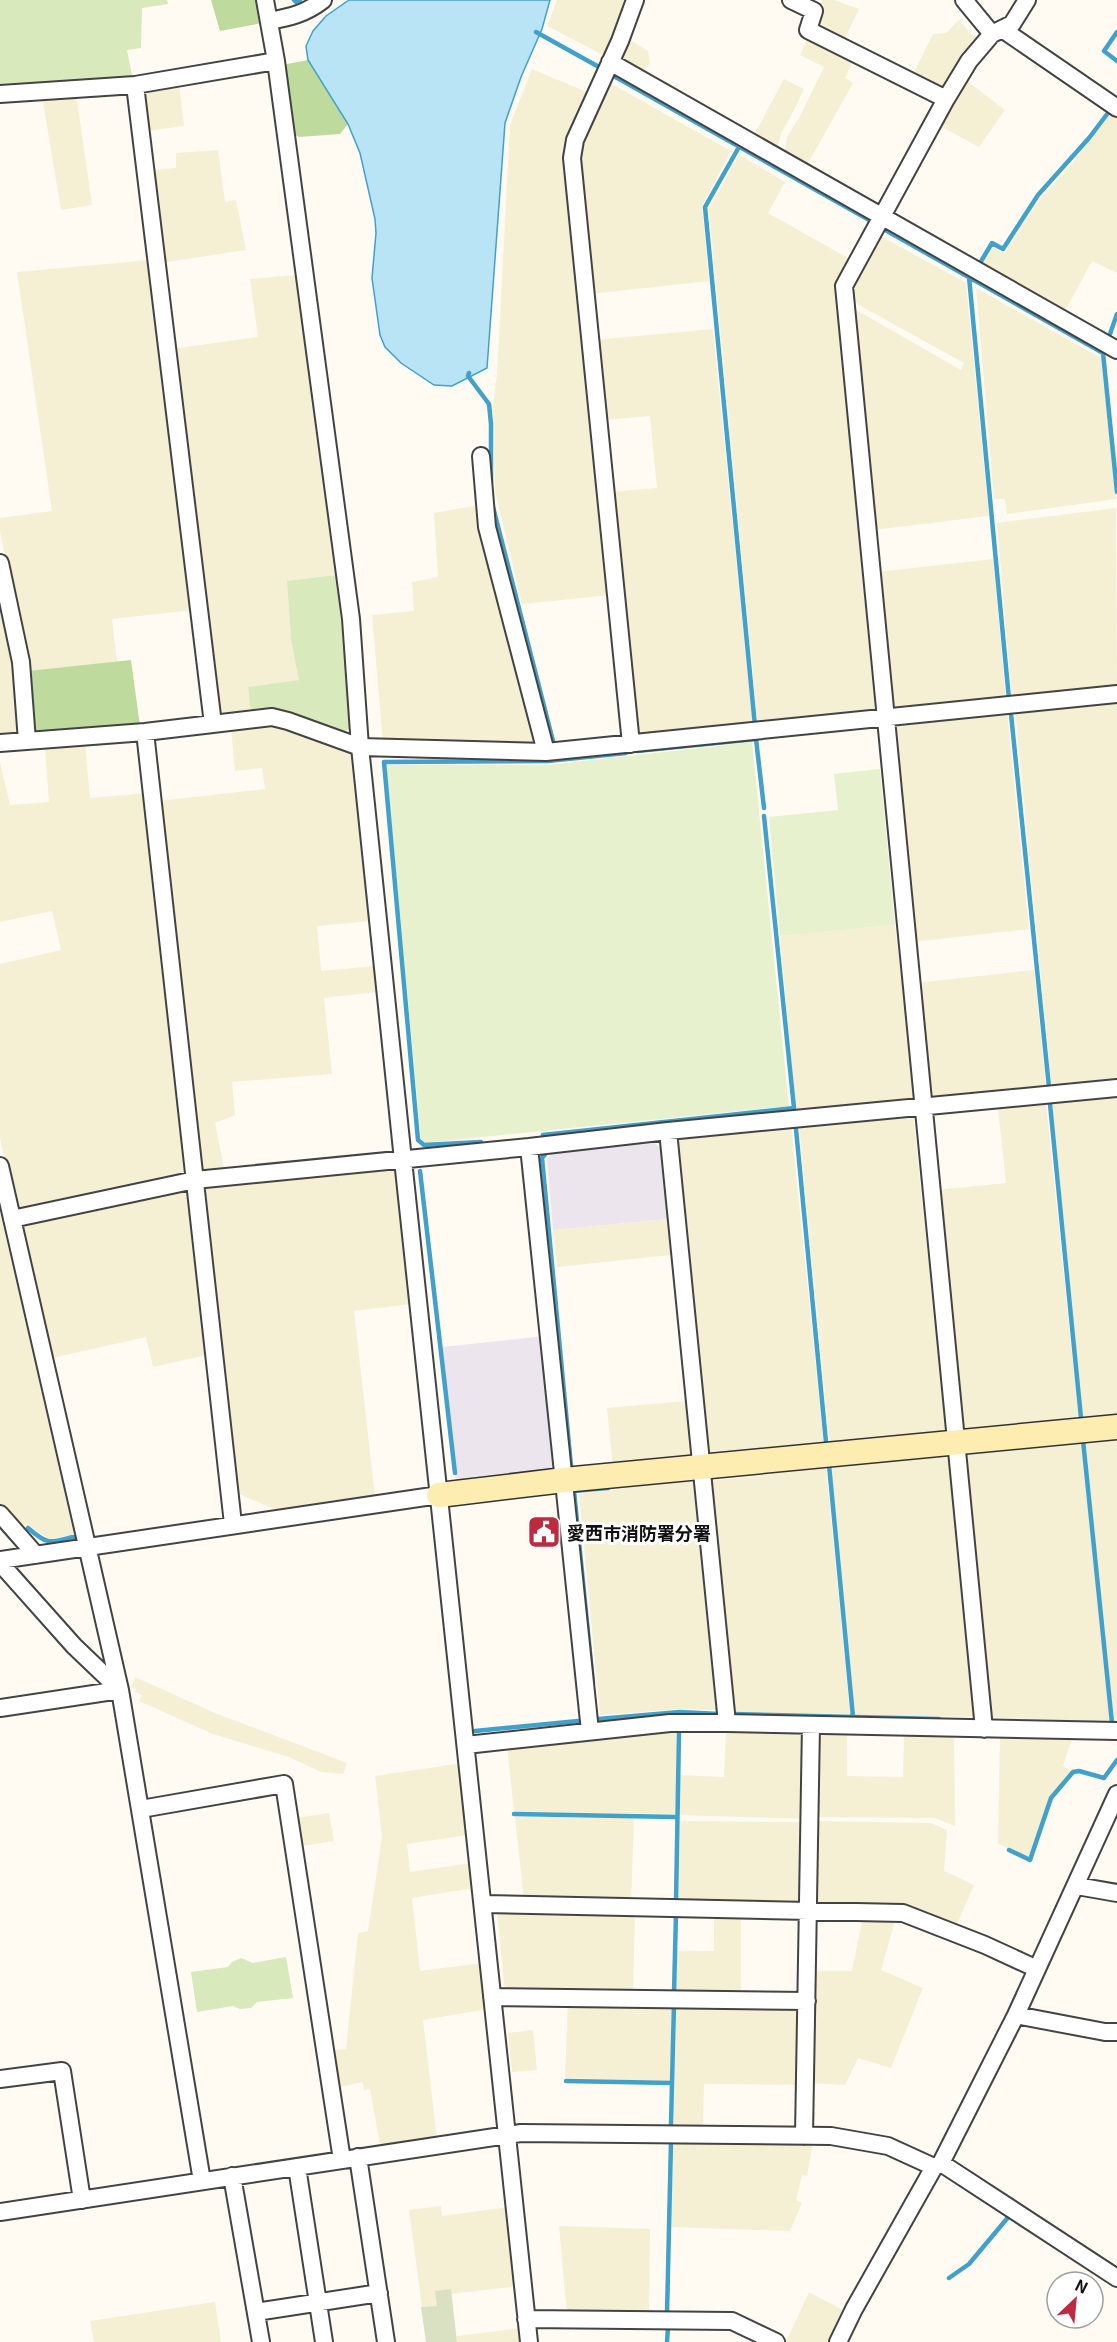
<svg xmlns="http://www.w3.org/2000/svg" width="1117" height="2342" font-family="Georgia,'Noto Sans JP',serif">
  <rect width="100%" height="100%" fill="#fffbf3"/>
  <path fill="#ece5ee" d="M 651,1141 L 661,1148 L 668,1219 L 553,1230 L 547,1160 L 552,1150 Z
    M 544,1336 L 556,1462 L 551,1467 L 551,1471 L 457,1483 L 442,1347 Z"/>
  <path fill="#f5efd3" d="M 557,0 L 630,0 L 605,56 L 547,26 Z
    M 823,0 L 834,0 L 859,9 L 842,44 L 812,30 Z
    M 959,20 L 979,43 L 945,95 L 911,78 L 933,34 L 946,33 Z
    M 809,35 L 854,58 L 845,78 L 853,83 L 806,167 L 784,155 L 787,137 L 799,118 L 824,67 L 800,55 Z
    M 625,38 L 629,39 L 648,51 L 650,63 L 643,73 L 620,61 Z
    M 532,69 L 589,93 L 570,137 L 610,595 L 522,604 L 495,491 L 493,403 L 497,375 L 510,125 Z
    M 962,77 L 1005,110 L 979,147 L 936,124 Z
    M 784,79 L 804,89 L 791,116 L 781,133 L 777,151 L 753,137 Z
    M 608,82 L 731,151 L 702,206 L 709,281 L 590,294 L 579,146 Z
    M 179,84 L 184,126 L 147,131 L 143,89 Z
    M 76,93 L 92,205 L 61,210 L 42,96 Z
    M 1113,110 L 1117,113 L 1117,273 L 1092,261 L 1064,313 L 980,267 L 992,248 L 1005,253 L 1041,198 L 1071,165 Z
    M 218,150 L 225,202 L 236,200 L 246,250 L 161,263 L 152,170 L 176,168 L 176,153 Z
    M 739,155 L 785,182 L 768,213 L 848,258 L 835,284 L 875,712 L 758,727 L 709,209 Z
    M 877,234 L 966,283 L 989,516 L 873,530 L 851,307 L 961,370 L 964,363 L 859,305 L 851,297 L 849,286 Z
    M 151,260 L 194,610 L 112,619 L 117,662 L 28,671 L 0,531 L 0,518 L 52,511 L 17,272 Z
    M 297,275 L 336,575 L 287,581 L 291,639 L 300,680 L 248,687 L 251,713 L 223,715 L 217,710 L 172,349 L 258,337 L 250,279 Z
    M 976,288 L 1101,358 L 1116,499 L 1007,514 L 1005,499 L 994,499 Z
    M 713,329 L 753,728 L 640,738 L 633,732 L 609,492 L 657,488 L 650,416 L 602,420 L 595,340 Z
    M 479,505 L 539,739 L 535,746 L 383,743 L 372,615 L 414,611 L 412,582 L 438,577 L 434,513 Z
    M 1116,508 L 1117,688 L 1012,699 L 997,523 Z
    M 993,559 L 1006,700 L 896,711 L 890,707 L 877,572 Z
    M 0,588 L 16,662 L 20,731 L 17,735 L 0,736 Z
    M 1117,700 L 1117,1080 L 1052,1088 L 1015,710 Z
    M 1007,711 L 1029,929 L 912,942 L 892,727 L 896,723 Z
    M 278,724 L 353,755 L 370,921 L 317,926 L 321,971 L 375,966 L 377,992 L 324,998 L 332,1074 L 232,1082 L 235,1115 L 215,1123 L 225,1173 L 198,1176 L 159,801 L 265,789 L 262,768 L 235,771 L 231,728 Z
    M 85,744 L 90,798 L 147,793 L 189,1176 L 17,1213 L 0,1138 L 0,964 L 61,950 L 52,911 L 0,922 L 0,762 L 10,805 L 49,802 L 45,747 Z
    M 895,925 L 915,1095 L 911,1099 L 796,1111 L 780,936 Z
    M 1034,970 L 1046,1086 L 935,1097 L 927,1092 L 916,983 Z
    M 1117,1094 L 1117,1417 L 1083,1421 L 1052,1100 Z
    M 1046,1104 L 1079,1422 L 966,1433 L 960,1427 L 936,1190 L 1006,1183 L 998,1109 Z
    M 913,1114 L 946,1434 L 830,1446 L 799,1125 Z
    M 791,1126 L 824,1446 L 712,1457 L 705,1451 L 677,1140 L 681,1136 Z
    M 396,1166 L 411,1304 L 354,1311 L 375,1497 L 281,1512 L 237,1493 L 203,1185 Z
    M 189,1188 L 211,1354 L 153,1367 L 146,1337 L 48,1359 L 18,1222 Z
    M 0,1211 L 74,1535 L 48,1539 L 29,1525 L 20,1526 L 0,1504 Z
    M 668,1219 L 671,1255 L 557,1267 L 553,1230 Z
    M 686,1401 L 692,1460 L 613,1467 L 607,1408 Z
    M 1117,1439 L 1117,1721 L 1112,1721 L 1086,1442 Z
    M 1082,1442 L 1111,1722 L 988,1717 L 963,1454 Z
    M 953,1454 L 979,1717 L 854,1715 L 831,1468 Z
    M 826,1468 L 850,1714 L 731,1712 L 709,1481 Z
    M 693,1480 L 716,1710 L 681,1709 L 600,1715 L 579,1494 Z
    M 135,1677 L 215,1713 L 347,1763 L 343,1774 L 321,1772 L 289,1757 L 213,1734 L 139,1701 L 142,1695 L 135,1692 L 136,1689 L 131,1687 Z
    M 726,1730 L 805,1731 L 807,1819 L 680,1815 L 680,1775 L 724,1777 Z
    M 676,1731 L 676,1814 L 514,1812 L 507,1745 Z
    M 819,1731 L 847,1732 L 847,1776 L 903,1777 L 904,1734 L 954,1736 L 955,1826 L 935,1818 L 816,1817 L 814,1736 Z
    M 1000,1736 L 1073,1736 L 1063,1766 L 1071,1771 L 1050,1797 L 1030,1858 L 998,1844 Z
    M 456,1764 L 462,1769 L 468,1835 L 407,1844 L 410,1872 L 472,1863 L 474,1888 L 412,1898 L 420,1971 L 482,1963 L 488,2009 L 423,2020 L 437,2139 L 380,2145 L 370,2089 L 364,2090 L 363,2082 L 340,2087 L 334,2050 L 346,2049 L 358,1933 L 368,1931 L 382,1837 L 375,1776 Z
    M 329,1813 L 334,1841 L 302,1846 L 297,1818 Z
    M 515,1817 L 634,1818 L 631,1903 L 524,1901 Z
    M 680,1821 L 807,1822 L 801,1906 L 678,1903 Z
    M 816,1821 L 931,1823 L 947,1830 L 944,1871 L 974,1885 L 955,1929 L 815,1906 Z
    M 500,1909 L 635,1911 L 633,1995 L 505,1991 L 497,1913 Z
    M 714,1913 L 741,1913 L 741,1997 L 676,1996 L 677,1951 L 714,1951 Z
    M 863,1916 L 896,1917 L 881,1970 L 923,1988 L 891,2068 L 858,2058 L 845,2085 L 808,2083 L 810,1971 L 852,1971 Z
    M 568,2002 L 672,2003 L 671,2081 L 565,2078 Z
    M 676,2003 L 799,2004 L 801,2085 L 704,2084 L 703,2127 L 674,2126 Z
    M 533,2030 L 537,2070 L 512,2072 L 508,2033 Z
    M 674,2141 L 813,2142 L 807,2176 L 802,2175 L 796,2200 L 802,2203 L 790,2231 L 671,2227 Z
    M 441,2206 L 442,2216 L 509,2207 L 517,2281 L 511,2287 L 451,2294 L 451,2289 L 436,2292 L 437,2306 L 422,2307 L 409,2210 Z
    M 559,2226 L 650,2229 L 649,2315 L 567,2314 Z
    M 809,2292 L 846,2312 L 832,2342 L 786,2342 Z
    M 215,2302 L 221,2342 L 94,2342 L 90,2321 Z
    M 522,2328 L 523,2342 L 457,2342 L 457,2336 Z"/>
  <path fill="#d8e9bc" d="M 0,0 L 167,0 L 168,4 L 142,8 L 141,48 L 127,50 L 133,80 L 0,86 Z
    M 336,575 L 352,727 L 341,734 L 286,711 L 251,713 L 248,687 L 299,680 L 291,639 L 287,581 Z
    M 286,1957 L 293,1998 L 257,2002 L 251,2008 L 240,2009 L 233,2006 L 197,2012 L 191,1972 L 228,1967 L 232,1962 L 241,1958 L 253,1963 Z"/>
  <path fill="#beda9c" d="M 211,0 L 257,0 L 262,23 L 220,31 Z
    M 308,60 L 348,124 L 340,134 L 299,137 L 293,134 L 282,65 Z
    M 131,660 L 140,726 L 41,734 L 31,730 L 28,671 Z"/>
  <path fill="#dae1c3" d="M 451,2289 L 457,2342 L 426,2342 L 421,2307 L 437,2306 L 435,2291 Z"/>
  <path fill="#e8f1ce" d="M 752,742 L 789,1106 L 425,1143 L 421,1139 L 386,765 L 548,765 Z
    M 880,769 L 895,925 L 780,936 L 769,817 L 838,810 L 834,774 Z"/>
  <path fill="#b8e4f5" stroke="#41a1cb" stroke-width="1.5" d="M 349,0 L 550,0 L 542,29 L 521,77 L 505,123 L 487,368 L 452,386 L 434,385 L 401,363 L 385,347 L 380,335 L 372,278 L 376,233 L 375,219 L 360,153 L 348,124 L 308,60 L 306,46 L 313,31 L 326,16 Z"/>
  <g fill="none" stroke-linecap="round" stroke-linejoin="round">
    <path stroke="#41a1cb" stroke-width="4.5" d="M 294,0 L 296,2 L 300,0
      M 536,32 L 599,67
      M 1117,32 L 1104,51 L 1117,61
      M 612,75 L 871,221 L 870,224
      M 739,147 L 705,207 L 755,726
      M 887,231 L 1103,353 L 1117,492
      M 980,263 L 992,243 L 1003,249 L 1038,195 L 1089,138 L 1111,109
      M 969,277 L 1009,699
      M 1110,334 L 1117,314
      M 469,373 L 468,376 L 489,404 L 491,424 L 491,483
      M 493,507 L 554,745
      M 1011,714 L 1049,1087
      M 637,751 L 756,739 L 764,808
      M 1050,1104 L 1081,1418
      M 796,1129 L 826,1442
      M 543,1135 L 794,1108 L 764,816
      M 481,1142 L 424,1145 L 418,1140 L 384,762 L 548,761 L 626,753
      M 546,1153 L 542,1158 L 571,1466
      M 420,1171 L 455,1473
      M 1083,1440 L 1112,1723
      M 829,1465 L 853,1717
      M 28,1528 C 50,1547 50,1542 77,1536 L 76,1531
      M 593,1683 L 574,1491 L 608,1488
      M 732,1714 L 939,1719
      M 598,1719 L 680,1712 L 719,1714 L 718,1709
      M 475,1731 L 578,1721
      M 514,1814 L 677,1817
      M 1009,1850 L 1030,1860 L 1051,1798 L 1073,1772 L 1079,1771 L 1104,1778 L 1117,1760
      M 676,1902 L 679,1732
      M 674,1994 L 676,1913
      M 566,2081 L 672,2083
      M 671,2124 L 674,2004
      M 949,2278 L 969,2264 L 1010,2215
      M 667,2314 L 671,2142
      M 667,2342 L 668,2328"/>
    <g stroke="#434343" stroke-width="20">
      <path id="street" d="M 265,0 L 276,61 L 351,619 L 360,747 L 403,1160 L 529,2342
        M 791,0 L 814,11 L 808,30 L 946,99 L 844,286 L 984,1729
        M 964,0 L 992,34
        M 269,21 C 290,17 305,14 323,0
        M 1002,29 L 1117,108
        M 610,62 L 1117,350
        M 135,85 L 213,724
        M 0,94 L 135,85 L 276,61
        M 946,99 L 969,61 L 992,34 L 1012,24 L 1027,0
        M 481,456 L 487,527 L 546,752
        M 0,563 L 21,662 L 27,741
        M 145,732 L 233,1524
        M 0,743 L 145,732 L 272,717 L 288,721 L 360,747 L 546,752 L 1117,694
        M 631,744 L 572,158 L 575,140 L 620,41 L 635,0
        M 668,1131 L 727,1723
        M 529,1147 L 590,1731
        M 0,1166 L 120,1690
        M 12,1219 L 195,1180 L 529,1147 L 668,1131 L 1117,1088
        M 0,1514 L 36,1555
        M 0,1560 L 439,1495
        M 0,1563 L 74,1646 L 120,1690
        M 0,1708 L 120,1690 L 202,2181
        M 466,1745 L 670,1723 L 727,1723 L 1117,1731
        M 141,1809 L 284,1784 L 342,2160
        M 1077,1886 L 1117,1893
        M 483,1904 L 903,1913 L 985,1945 L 1035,1968
        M 492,1997 L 807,2001
        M 1016,2015 L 1105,2032 L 1117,2032
        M 0,2079 L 62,2071 L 82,2200
        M 804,2136 L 811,1725
        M 358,2157 L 386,2342
        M 941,2163 L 1117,2278
        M 297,2167 L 324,2342
        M 232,2176 L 261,2342
        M 0,2212 L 521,2133 L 831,2136 L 888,2146 L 934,2167
        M 256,2312 L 379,2293
        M 526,2319 L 732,2321 L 776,2342
        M 838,2342 L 854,2309 L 934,2167 L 941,2163 L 1016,2015 L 1117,1794"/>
    </g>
    <g stroke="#323232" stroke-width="27">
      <path id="secondary" d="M 439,1495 L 564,1480 L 1117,1427"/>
    </g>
    <use href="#street" stroke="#fff" stroke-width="16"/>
    <use href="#secondary" stroke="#fdedb0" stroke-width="24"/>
  </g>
  <defs>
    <g id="civic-square" transform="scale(1.725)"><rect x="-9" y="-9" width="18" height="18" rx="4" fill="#be2a3f" stroke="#fff"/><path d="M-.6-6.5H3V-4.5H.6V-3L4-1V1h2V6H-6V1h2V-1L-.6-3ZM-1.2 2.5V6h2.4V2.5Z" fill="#fff"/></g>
  </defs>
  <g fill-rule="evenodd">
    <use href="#civic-square" x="544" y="1532"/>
  </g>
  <g text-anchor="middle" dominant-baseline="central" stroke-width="6" stroke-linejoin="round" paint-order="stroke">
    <g font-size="18" font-weight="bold" fill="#101010" stroke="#fff" text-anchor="start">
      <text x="567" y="1532">愛西市消防署分署</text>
    </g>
  </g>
  <g transform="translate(1075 2300) rotate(26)"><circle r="28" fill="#ffffff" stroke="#9f9f9f" stroke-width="1.5"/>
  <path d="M0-4.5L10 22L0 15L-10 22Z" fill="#be2a3f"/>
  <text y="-9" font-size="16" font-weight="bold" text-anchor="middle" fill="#101010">N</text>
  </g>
</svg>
